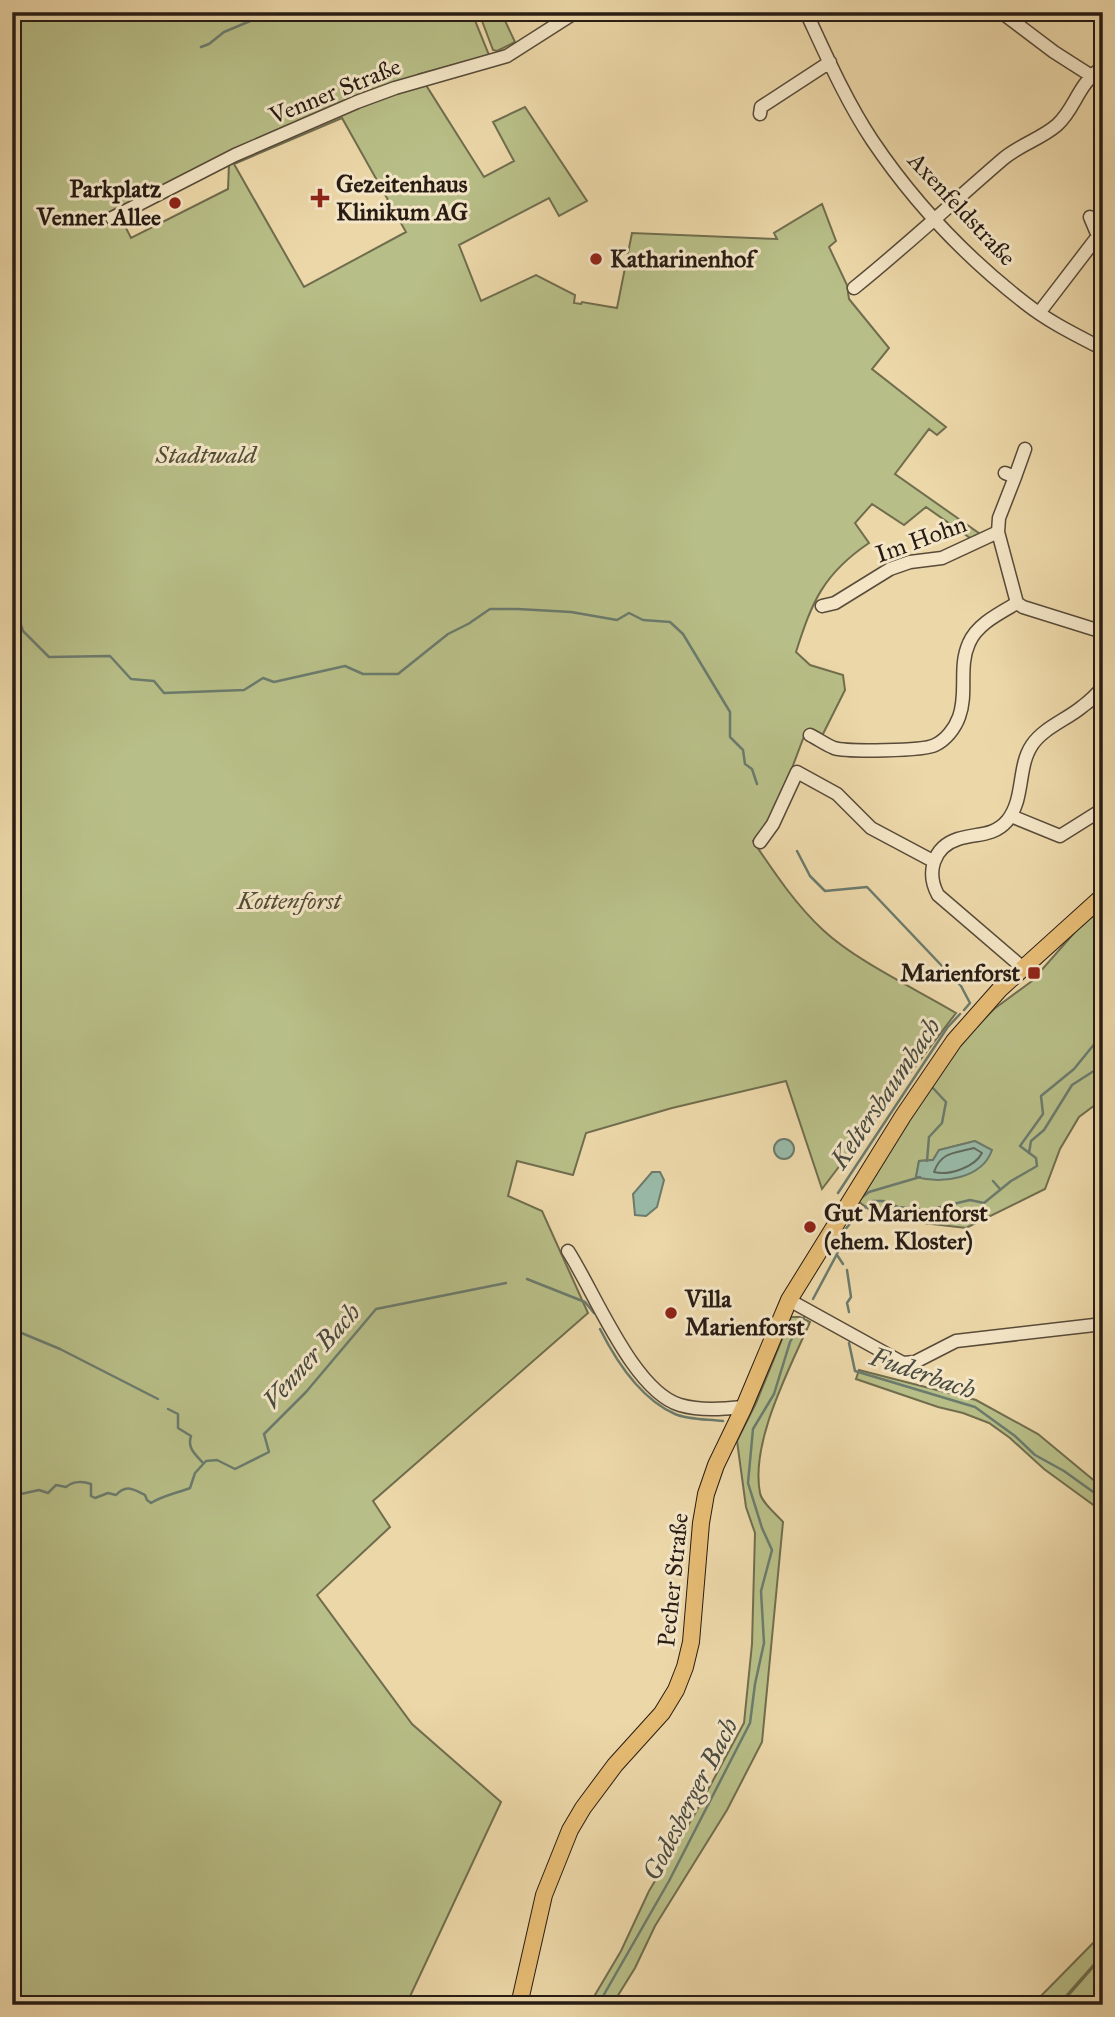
<svg xmlns="http://www.w3.org/2000/svg" width="1115" height="2017" font-family="'IM FELL Great Primer',serif">
  <rect width="100%" height="100%" fill="#ecd7a8"/>
  <filter id="stains"><feTurbulence type="fractalNoise" baseFrequency=".00286" numOctaves="4"/><feColorMatrix values="0 0 0 0 .2 0 0 0 0 .09 0 0 0 0 .02 0 0 0 .5 -.17"/></filter>
  <radialGradient id="worn" r=".72"><stop offset=".6" stop-color="#630" stop-opacity="0"/><stop offset="1" stop-color="#630" stop-opacity=".3"/></radialGradient>
  <path fill="#b8be87" stroke="#706d4e" stroke-width="2" fill-rule="evenodd" d="M 12,12 L 456,12 L 459,18 L 472,13 L 489,55 L 419,74 L 484,177 L 514,161 L 493,122 L 525,107 L 587,201 L 559,216 L 549,198 L 459,245 L 481,301 L 536,275 L 575,295 L 574,303 L 581,304 L 582,302 L 617,308 L 632,233 L 777,239 L 774,233 L 822,204 L 836,241 L 829,247 L 847,285 L 849,299 L 889,348 L 872,369 L 946,427 L 937,435 L 929,429 L 895,474 L 983,536 L 973,540 L 926,507 L 904,525 L 872,504 L 855,523 L 869,543 C 823,574 812,602 796,652 L 810,665 L 843,675 L 845,690 L 822,736 L 806,731 L 772,821 L 753,841 C 774,872 795,904 823,930 C 856,961 916,989 956,1013 L 822,1189 L 786,1081 L 672,1108 L 586,1133 L 573,1175 L 517,1161 L 508,1196 L 542,1211 L 588,1313 L 373,1501 L 390,1527 L 317,1595 L 412,1724 L 501,1802 L 406,2005 L 12,2005 ZM 342,118 L 406,232 L 304,287 L 234,164 ZM 229,164 L 228,189 L 131,238 L 121,218 Z
    M 501,12 L 515,42 L 497,51 L 493,50 L 479,13 Z
    M 1103,907 L 1103,1099 L 1079,1117 L 1060,1149 L 1045,1189 L 966,1228 L 881,1218 L 859,1202 L 923,1097 L 957,1047 L 994,1009 L 1032,981 L 1082,924 ZM 975,1141 L 916,1177 L 919,1161 L 933,1160 L 939,1150 Z
    M 791,1317 L 800,1317 L 810,1322 C 790,1368 750,1442 760,1493 C 762,1503 776,1514 783,1522 L 762,1742 L 727,1810 L 655,1926 L 635,1968 L 612,2005 L 589,2005 L 621,1951 L 649,1891 L 696,1812 L 744,1723 L 752,1644 L 755,1533 L 746,1507 L 737,1441 L 756,1403 Z
    M 859,1370 L 976,1400 L 1038,1434 L 1103,1488 L 1103,1512 L 1044,1469 L 1010,1438 L 989,1423 L 963,1413 L 938,1407 L 856,1379 Z
    M 1103,1933 L 1103,1954 L 1058,2005 L 1032,2005 Z
    M 1103,1956 L 1103,1999 L 1089,2005 L 1060,2005 Z"/>
  <path fill="#99baa8" stroke="#6b7b6d" stroke-width="2" d="M774 1149a10 10 0 1 1 20 0a10 10 0 1 1-20 0Z
    M 975,1141 L 992,1150 C 982,1179 942,1184 916,1177 L 919,1161 L 933,1160 L 939,1150 Z
    M 652,1172 L 660,1172 L 664,1180 L 657,1207 L 646,1216 L 635,1215 L 633,1194 Z"/>
  <g fill="none" stroke-linecap="round" stroke-linejoin="round">
    <path stroke="#606b5e" stroke-width="2" d="M 974,1148 L 982,1153 C 975,1167 949,1176 934,1172 C 941,1152 954,1153 974,1148 Z"/>
    <path stroke="#6b7b6d" stroke-width="2.5" d="M 201,47 L 209,44 L 224,32 L 272,12
      M 12,599 L 23,631 L 49,657 L 110,656 L 131,679 L 154,681 L 164,693 L 244,690 L 263,678 L 274,682 L 345,666 L 363,674 L 398,674 L 448,634 L 470,623
      M 471,622 L 490,609 L 518,609 L 571,612 L 617,620 L 629,613 L 643,620 L 670,622 L 683,634 L 730,712 L 730,737 L 743,750 L 745,764 L 752,769 L 757,784
      M 797,851 L 810,876 L 825,891 L 867,887 L 961,986 L 970,1003 L 964,1010
      M 1029,1153 L 1031,1141 L 1044,1130 L 1072,1085 L 1103,1065
      M 927,1161 L 929,1137 L 942,1123 L 946,1102 L 931,1086
      M 993,1181 L 1000,1189
      M 838,1193 L 947,1028 L 960,1014
      M 861,1198 L 869,1192 L 920,1177
      M 837,1255 L 843,1264
      M 847,1270 L 851,1297 L 847,1303 L 849,1312
      M 527,1279 L 585,1302 L 594,1313
      M 813,1299 L 837,1254 L 843,1232 L 861,1211 L 873,1201 L 883,1201 L 898,1207 L 928,1210 L 970,1200 L 984,1203 L 1011,1181 L 1037,1166 L 1036,1158 L 1020,1146 L 1043,1114 L 1041,1096 L 1074,1069 L 1096,1042 L 1103,1038
      M 12,1329 L 60,1349 L 158,1399
      M 600,1329 C 616,1361 641,1399 675,1414 C 688,1420 708,1419 723,1421
      M 849,1343 L 855,1371 L 975,1407 L 1015,1436 L 1035,1455 L 1064,1471 L 1103,1499
      M 168,1409 L 178,1414 L 178,1428 L 191,1436 C 187,1448 195,1454 203,1463
      M 12,1476 L 21,1494 L 39,1490 L 48,1493 L 56,1485 L 66,1487 C 73,1481 83,1481 91,1484 L 91,1496 L 95,1498 L 108,1493 L 116,1495 C 126,1484 133,1489 145,1495 L 147,1500 L 151,1503 C 162,1496 177,1493 190,1488 L 195,1473 L 206,1461 L 217,1460 L 235,1469 L 269,1452 L 264,1434 L 306,1392 L 376,1309 L 506,1283
      M 598,2005 L 669,1881 L 750,1723 L 755,1684 L 764,1643 L 761,1591 L 772,1550 L 762,1528 L 748,1483 L 753,1429 L 774,1394 L 790,1342 L 804,1317"/>
    <g stroke="#584b39" stroke-width="15">
      <path id="minor" d="M 806,12 C 826,55 846,101 872,140 C 913,201 967,258 1025,303 C 1049,322 1076,335 1103,349
        M 1001,12 L 1054,52 L 1090,75
        M 760,114 L 761,107 L 830,62
        M 112,218 L 235,155 L 357,102 L 395,88 L 507,56 L 576,12
        M 854,288 C 905,247 953,202 1003,159 C 1019,145 1041,139 1057,125 C 1076,108 1077,84 1103,67
        M 1039,313 L 1098,236 L 1090,217
        M 1005,473 L 1015,477 L 999,518 L 998,532 L 1017,603 L 1023,607 L 1103,632
        M 1015,477 L 1025,449
        M 822,606 L 835,603 L 890,569 L 910,562 L 942,558 L 998,532
        M 810,735 C 818,739 826,745 834,748 C 847,752 924,751 935,745 C 946,740 955,728 959,717 C 968,693 958,667 969,643 C 977,624 1000,613 1017,603
        M 1011,816 L 1060,836 L 1103,809
        M 760,842 L 773,824 L 797,772 L 837,794 L 871,828 L 933,861
        M 1023,968 L 938,895 C 926,873 933,847 958,839 C 976,833 993,837 1007,821 C 1025,799 1017,767 1032,745 C 1043,728 1068,719 1083,706 C 1090,701 1097,694 1103,687
        M 568,1251 C 594,1291 633,1391 680,1405 C 701,1411 723,1409 744,1407
        M 789,1300 L 903,1363 L 915,1362 L 956,1341 L 1103,1324"/>
    </g>
    <g stroke="#271c14" stroke-width="18">
      <path id="major" d="M 519,2005 L 544,1895 L 570,1830 L 583,1808 L 615,1765 L 662,1713 L 676,1690 L 685,1667 L 691,1642 L 701,1523 L 706,1494 L 716,1465 L 744,1407 L 789,1300 L 903,1116 L 954,1041 L 1000,989 L 1103,896"/>
    </g>
    <use href="#minor" stroke="#f3e5c6" stroke-width="12"/>
    <use href="#major" stroke="#e6bc74" stroke-width="16"/>
  </g>
  <g fill="#8f2418" stroke="#f3e5c6" stroke-width="2.5">
    <path d="M316.5 187.5h7v7h7v7h-7v7h-7v-7h-7v-7h7z"/>
    <circle cx="175" cy="203" r="7"/>
    <circle cx="596" cy="259" r="7"/>
    <rect x="1027" y="966" width="14" height="14" rx="3.5"/>
    <circle cx="810" cy="1227" r="7"/>
    <circle cx="671" cy="1313" r="7"/>
  </g>
  <g text-anchor="middle" dominant-baseline="central" stroke-width="6" stroke-linejoin="round" paint-order="stroke">
    <g font-size="24" fill="#271c14" stroke="#f3e5c6">
      <text transform="translate(335 91) rotate(-22)">Venner Straße</text>
      <text transform="translate(962 209) rotate(47)">Axenfeldstraße</text>
      <text transform="translate(921 539) rotate(-20)">Im Hohn</text>
      <text transform="translate(673 1580) rotate(-84)">Pecher Straße</text>
    </g>
    <g font-size="24" font-weight="bold" fill="#271c14" stroke="#f3e5c6" text-anchor="start">
      <text x="336" y="184">Gezeitenhaus<tspan x="336" dy="28">Klinikum AG</tspan></text>
      <text x="161" y="189" text-anchor="end">Parkplatz<tspan x="161" dy="28">Venner Allee</tspan></text>
      <text x="610" y="259">Katharinenhof</text>
      <text x="1020" y="973" text-anchor="end">Marienforst</text>
      <text x="824" y="1213">Gut Marienforst<tspan x="824" dy="28">(ehem. Kloster)</tspan></text>
      <text x="685" y="1299">Villa<tspan x="685" dy="28">Marienforst</tspan></text>
    </g>
    <g font-size="24" font-style="italic" fill="#524d36" stroke="#f3e5c6">
      <text x="206" y="455">Stadtwald</text>
      <text x="289" y="901">Kottenforst</text>
    </g>
    <g font-size="26" font-style="italic" fill="#494b40" stroke="#f3e5c6">
      <text transform="translate(885 1093) rotate(-56)">Keltersbaumbach</text>
      <text transform="translate(311 1356) rotate(-48)">Venner Bach</text>
      <text transform="translate(923 1373) rotate(19)">Fuderbach</text>
      <text transform="translate(690 1799) rotate(-63)">Godesberger Bach</text>
    </g>
  </g>
  <rect width="1115" height="2017" fill="none" stroke="#ecd7a8" stroke-width="42"/>
  <rect x="14" y="14" width="1087" height="1989" fill="none" stroke="#271c14" stroke-width="3.5"/>
  <rect x="21" y="21" width="1073" height="1975" fill="none" stroke="#271c14" stroke-width="2"/>
  <rect width="100%" height="100%" filter="url(#stains)"/>
  <rect width="100%" height="100%" fill="url(#worn)"/>
</svg>
